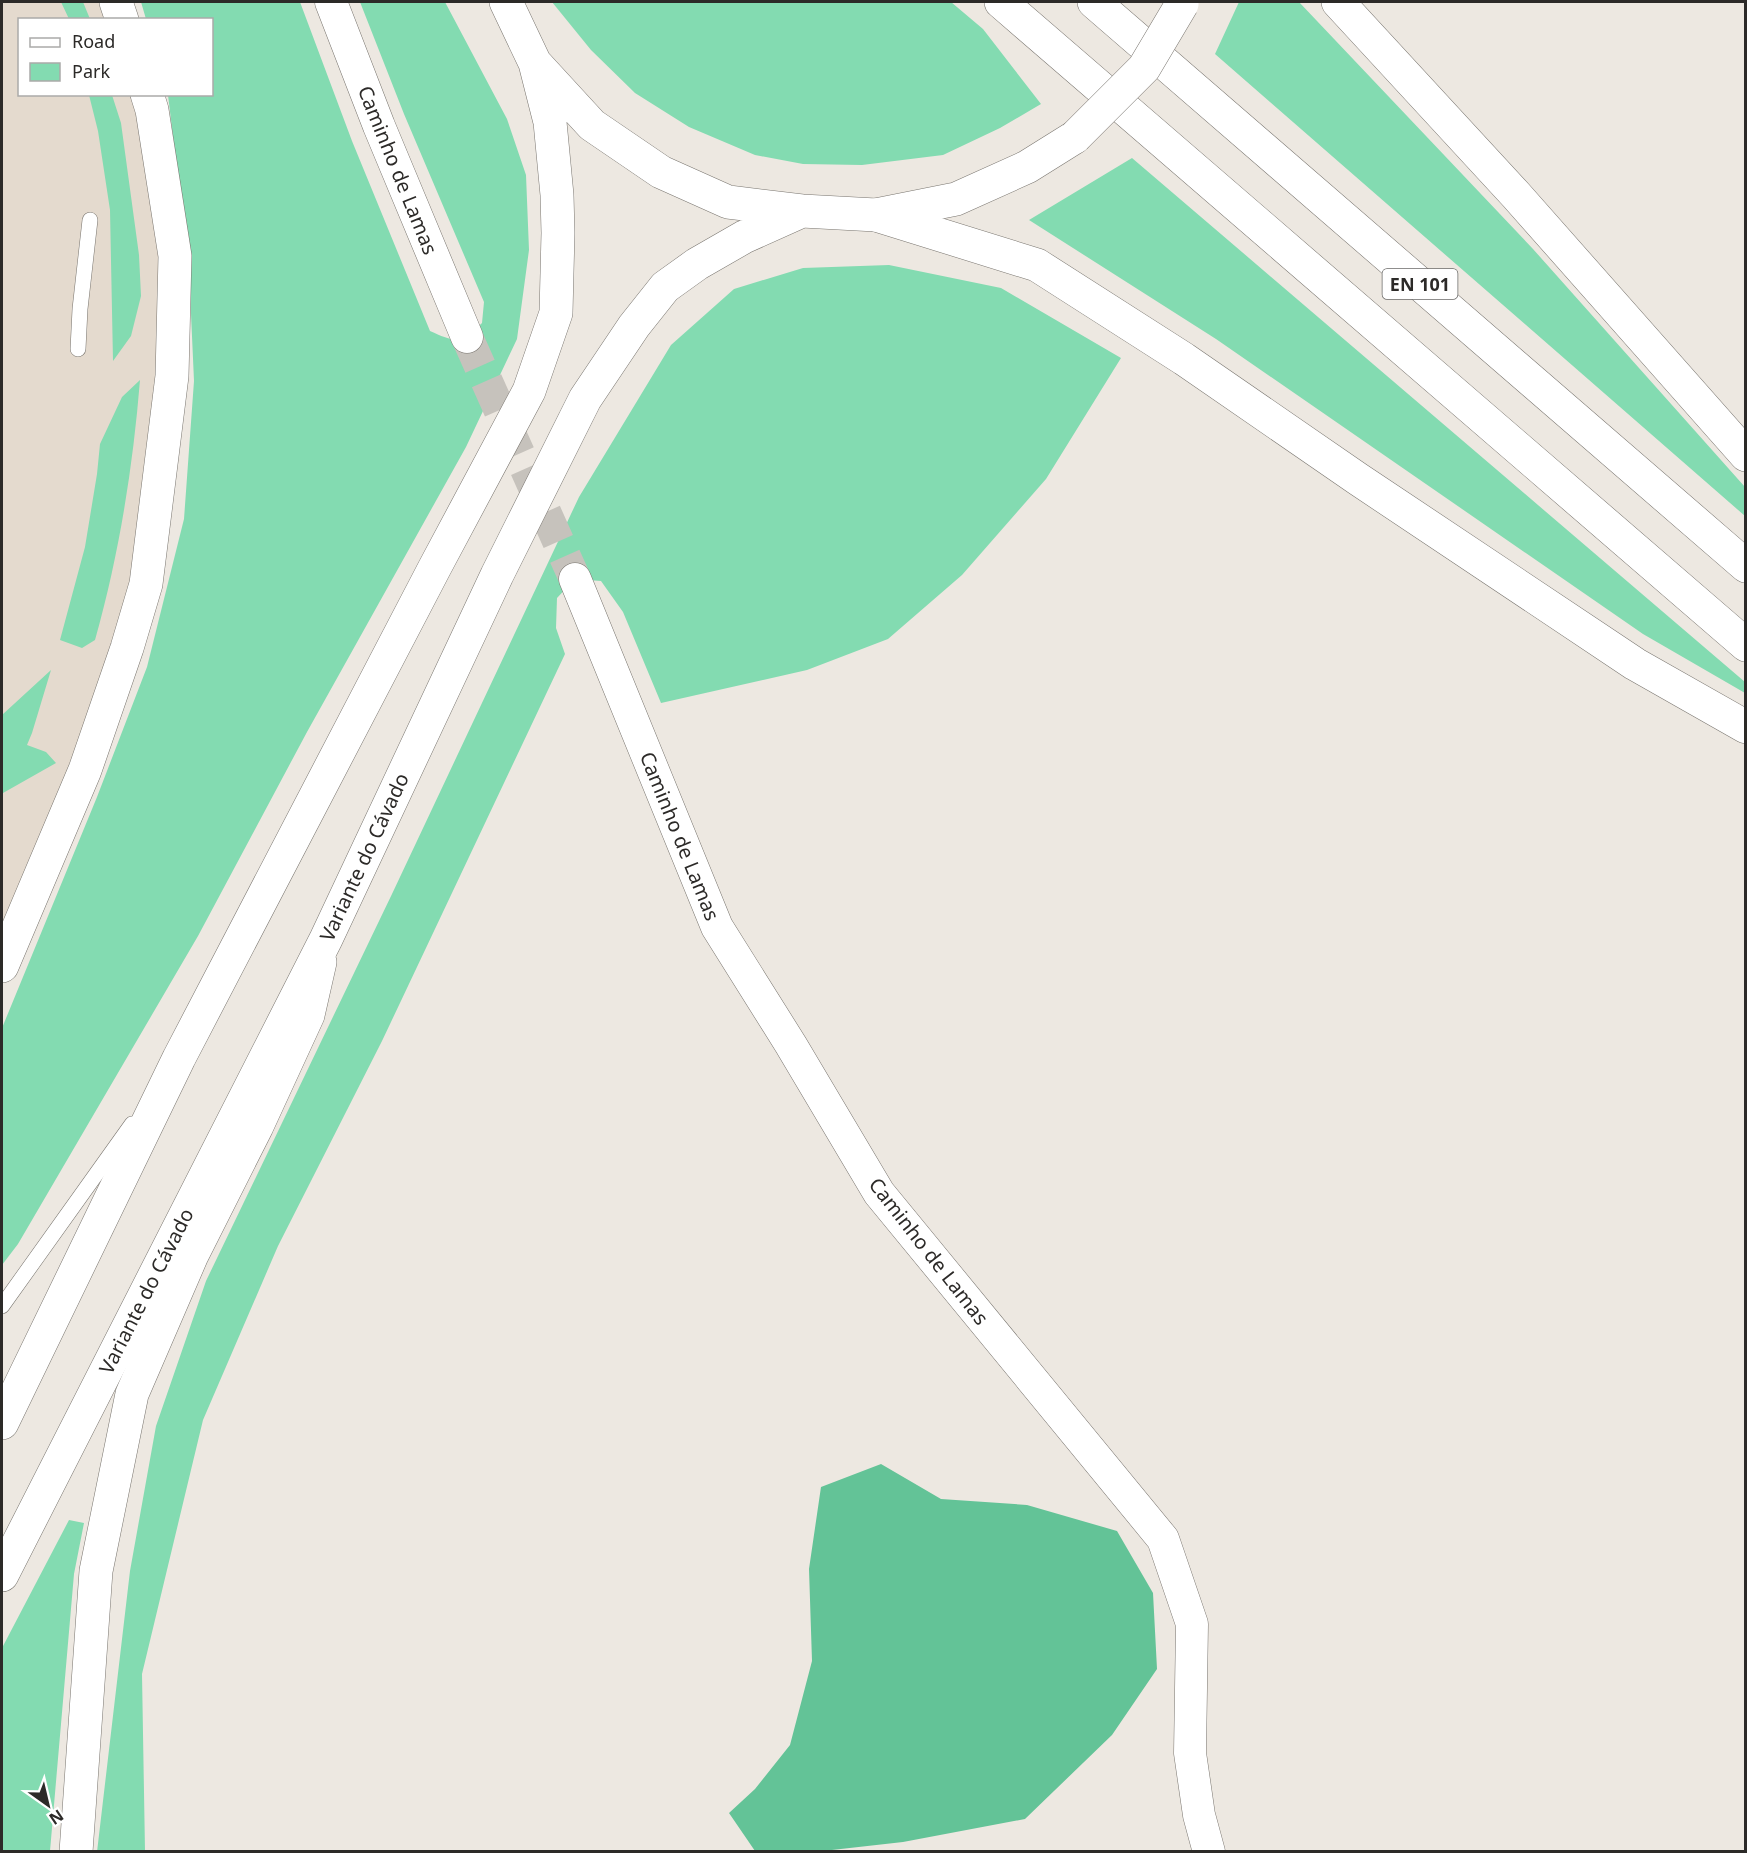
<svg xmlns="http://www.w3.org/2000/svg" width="1747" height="1853" font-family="'Noto Sans',sans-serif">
  <rect width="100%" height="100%" fill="#ede8e1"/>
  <path fill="#e4dace" d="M 2,2 L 115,2 L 121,19 L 20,20 L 20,94 L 147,95 L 175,256 L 146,584 L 2,966 Z"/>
  <path fill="#83dbb1" d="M 61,2 L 83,2 L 90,19 L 69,19 Z
    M 141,2 L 300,2 L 352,141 L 430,331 C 456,343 461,343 482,323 L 484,302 L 404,114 L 360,2 L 445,2 L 507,119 L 526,175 L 529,250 L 517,339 L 466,447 L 307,732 L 198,936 L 18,1244 L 2,1265 L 2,1028 L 97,797 L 147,667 L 184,519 L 194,381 L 189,269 L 168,95 L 212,94 L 212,20 L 146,19 Z
    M 552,2 L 951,2 L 983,29 L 1041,104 L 1000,128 L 943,155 L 862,165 L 803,164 L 755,155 L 689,127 L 635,93 L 591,50 Z
    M 1239,2 L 1299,2 L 1533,249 L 1745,487 L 1745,516 L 1215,54 Z
    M 89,95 L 112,95 L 121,123 L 139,255 L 141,296 L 131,336 L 113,361 L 110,210 L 98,131 Z
    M 1132,158 L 1745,682 L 1745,693 L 1643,634 L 1216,339 L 1029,220 Z
    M 889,265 L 1001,288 L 1121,358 L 1046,479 L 962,575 L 888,639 L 807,670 L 661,703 L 623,612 L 601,581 L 575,579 L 557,598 L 556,628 L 565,654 L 382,1041 L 278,1246 L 203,1420 L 142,1674 L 145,1851 L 97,1852 L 130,1571 L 156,1426 L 206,1281 L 392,894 L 579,497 L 671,345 L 734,289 L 803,268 Z
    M 140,380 C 133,467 119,555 95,640 L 82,648 L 60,640 L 85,547 L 97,474 L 100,444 L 122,397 Z
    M 51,670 L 32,733 L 27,745 L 46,752 L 56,763 L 3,793 L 2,796 L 2,715 Z
    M 69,1520 L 84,1523 L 74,1574 L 50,1851 L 2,1851 L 2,1648 Z"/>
  <path fill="#63c397" d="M 881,1464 L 941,1499 L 1027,1505 L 1117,1531 L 1153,1593 L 1157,1669 L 1112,1735 L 1025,1819 L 903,1842 L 823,1851 L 755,1851 L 729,1813 L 755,1789 L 790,1745 L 812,1661 L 809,1569 L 821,1487 Z"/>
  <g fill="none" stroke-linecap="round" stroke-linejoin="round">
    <path stroke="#c6c2bc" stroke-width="32" stroke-dasharray="32 16" stroke-linecap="butt" d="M 467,337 L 575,579"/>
    <g stroke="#79756f" stroke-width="16">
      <path id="service" d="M 78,349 L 80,309 L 90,220
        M 2,1306 L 132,1124"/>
    </g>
    <g stroke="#79756f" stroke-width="33">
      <path id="minor" d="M 331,2 L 379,126 L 467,337
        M 575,579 L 717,927 L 791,1045 L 879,1193 L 1163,1539 L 1192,1624 L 1190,1753 L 1199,1815 L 1209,1852"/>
    </g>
    <g stroke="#79756f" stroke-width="34">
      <path id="tertiary" d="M 116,2 L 122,20
        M 2,966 L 85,770 L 127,648 L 146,584 L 172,376 L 175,256 L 152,110 L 147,94
        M 76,1852 L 96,1571 L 132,1394 L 192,1255 L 257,1126 L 308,1015 L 320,962"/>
    </g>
    <g stroke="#79756f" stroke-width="34">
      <path id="primary" d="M 506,2 L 535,63 L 592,125 L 661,172 L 728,202 L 802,211 L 876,215 L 956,199 L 1027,167 L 1075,137
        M 2,1423 L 179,1058 L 435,567 L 529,391 L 556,313 L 558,233 L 557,195 L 550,122 L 535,63
        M 2,1575 L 326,939 L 497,575 L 585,399 L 634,326 L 665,287 L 697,264 L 744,237 L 802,211"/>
    </g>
    <g stroke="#79756f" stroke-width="34">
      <path id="trunk" d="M 1001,2 L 1746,645
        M 1094,2 L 1746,566
        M 1338,2 L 1516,195 L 1746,455
        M 876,215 L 1037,265 L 1184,359 L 1358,479 L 1635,664 L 1746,727"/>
    </g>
    <use href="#service" stroke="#fff" stroke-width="15"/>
    <use href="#minor" stroke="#fff" stroke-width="32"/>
    <use href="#tertiary" stroke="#fff" stroke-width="33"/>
    <use href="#primary" stroke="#fff" stroke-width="33"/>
    <use href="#trunk" stroke="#fff" stroke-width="33"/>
    <g stroke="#79756f" stroke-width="34" stroke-linecap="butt">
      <path id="primary-bridge" d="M 1075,137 L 1144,68 L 1182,4"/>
    </g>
    <use href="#primary-bridge" stroke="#fff" stroke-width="33"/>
  </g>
  <g text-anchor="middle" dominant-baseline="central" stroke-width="6" stroke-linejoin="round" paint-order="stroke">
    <rect fill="#fff" stroke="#6b6a68" stroke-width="1.5" x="1382.5" y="269" width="75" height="30" rx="4.5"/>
    <g font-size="18" font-weight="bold" fill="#2c2a28">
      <text x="1420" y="284">EN 101</text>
    </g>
    <g font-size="20" fill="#2c2a28" stroke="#fff">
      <text transform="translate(398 170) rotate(68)">Caminho de Lamas</text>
      <text transform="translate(680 836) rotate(68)">Caminho de Lamas</text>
      <text transform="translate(364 857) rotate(-65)">Variante do Cávado</text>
      <text transform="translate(929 1251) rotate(52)">Caminho de Lamas</text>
      <text transform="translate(146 1291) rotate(-63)">Variante do Cávado</text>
    </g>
  </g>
  <rect width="1747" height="1853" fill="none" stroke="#2c2a28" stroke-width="6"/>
  <rect x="18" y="18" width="195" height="78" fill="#ffffff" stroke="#abaaa9" stroke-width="1.5"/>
  <rect x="30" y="38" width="30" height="9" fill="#ffffff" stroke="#abaaa9" stroke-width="1.5"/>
  <text x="72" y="48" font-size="18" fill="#2c2a28">Road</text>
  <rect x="30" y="63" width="30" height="18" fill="#83dbb1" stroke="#abaaa9" stroke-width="1.5"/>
  <text x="72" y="78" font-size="18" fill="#2c2a28">Park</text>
  <g transform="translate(48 1805) rotate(146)" stroke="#ffffff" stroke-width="4.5" paint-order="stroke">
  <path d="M0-4.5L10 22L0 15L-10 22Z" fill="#2c2a28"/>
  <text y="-9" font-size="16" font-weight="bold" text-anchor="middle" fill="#2c2a28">N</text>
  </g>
</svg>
